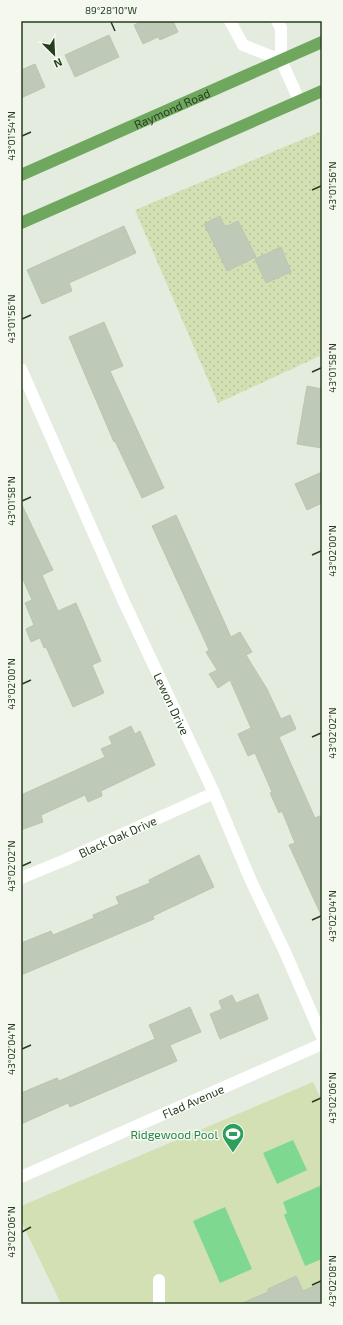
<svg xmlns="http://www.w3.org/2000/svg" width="343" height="1325" font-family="'Exo 2',sans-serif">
  <defs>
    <pattern id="grass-dots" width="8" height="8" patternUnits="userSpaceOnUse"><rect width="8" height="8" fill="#d3e0b4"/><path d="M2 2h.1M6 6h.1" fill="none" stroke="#b5c19a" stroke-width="1.8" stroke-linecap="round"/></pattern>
  </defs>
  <rect width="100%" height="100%" fill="#e4ecdf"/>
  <path fill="url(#grass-dots)" d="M 322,131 L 322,355 L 218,403 L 135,210 Z"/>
  <path fill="#d3e0b4" d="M 313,1082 L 322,1101 L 322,1304 L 61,1304 L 21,1221 L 21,1206 Z"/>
  <path fill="#7fd88f" d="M 293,1140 L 307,1170 L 277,1184 L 263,1153 Z
    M 322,1185 L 322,1259 L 305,1266 L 284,1215 L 287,1213 L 283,1202 Z
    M 225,1207 L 252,1269 L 220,1283 L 193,1221 Z"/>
  <path fill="#becab7" stroke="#b9c6b0" d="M 142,21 L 173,21 L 178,32 L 160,40 L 158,37 L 143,44 L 134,25 Z
    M 109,35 L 119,57 L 75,77 L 65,55 Z
    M 35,64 L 45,87 L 21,98 L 21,70 Z
    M 220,216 L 225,227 L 238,221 L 256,257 L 227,271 L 204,224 Z
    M 124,226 L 136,253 L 69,283 L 72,291 L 42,304 L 27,270 Z
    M 281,247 L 291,272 L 266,283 L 255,259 Z
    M 104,322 L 123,366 L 110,371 L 164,488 L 142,498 L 115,441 L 114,442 L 69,337 Z
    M 307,386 L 322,389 L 322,448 L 297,444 Z
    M 322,472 L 322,503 L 307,510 L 295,484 Z
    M 21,503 L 53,570 L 42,575 L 58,611 L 76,603 L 101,661 L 92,665 L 104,693 L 73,707 L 46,647 L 44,648 L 40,638 L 31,642 L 26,629 L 34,625 L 25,603 L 32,600 L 21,575 Z
    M 176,515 L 231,637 L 240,632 L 252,652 L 246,655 L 267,689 L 281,719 L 290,715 L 296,729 L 279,737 L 315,818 L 322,815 L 322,917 L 289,845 L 295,843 L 282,811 L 279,813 L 270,793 L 272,792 L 255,753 L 248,756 L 238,734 L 251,728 L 230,680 L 218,688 L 209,674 L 217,670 L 206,652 L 209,650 L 152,526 Z
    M 131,726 L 135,734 L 140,731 L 155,765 L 101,791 L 102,796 L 88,802 L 85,795 L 41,815 L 43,822 L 21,830 L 21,795 L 105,757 L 101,749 L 112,744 L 109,737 Z
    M 199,855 L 214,887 L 153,916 L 154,919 L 21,975 L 21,943 L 51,931 L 53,935 L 94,918 L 93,915 L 119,904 L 116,897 L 150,883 L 149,880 Z
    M 258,994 L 268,1019 L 220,1039 L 210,1014 L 222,1009 L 219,1001 L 232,995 L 236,1003 Z
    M 190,1007 L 201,1032 L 170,1045 L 177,1061 L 70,1107 L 68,1103 L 21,1124 L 21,1093 L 57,1078 L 59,1081 L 155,1039 L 149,1025 Z
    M 296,1276 L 303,1291 L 322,1283 L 322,1304 L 240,1304 L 268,1292 L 268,1289 Z"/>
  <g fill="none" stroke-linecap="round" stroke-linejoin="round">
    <g stroke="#fff" stroke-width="12">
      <path d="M 230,21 L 243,45 L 281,60"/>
      <path d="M 277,21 L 281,28 L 281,60 L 299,100"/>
      <path id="s1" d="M 21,369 L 124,602 L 214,793 L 251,881 L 285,952 L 322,1037"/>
      <path id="s2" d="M 21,878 L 65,860 L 214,793"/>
      <path id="s3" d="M 21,1177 L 322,1044"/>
      <path d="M 159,1280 L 159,1304"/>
    </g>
    <g stroke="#6fa75e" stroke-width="12">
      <path id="s4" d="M 21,175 L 322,42"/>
      <path d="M 21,223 L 322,91"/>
    </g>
  </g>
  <path fill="none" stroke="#263e1e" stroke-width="1.5" d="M 111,22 L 115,31M 22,136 L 31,132M 312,190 L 321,186M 22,319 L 31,315M 312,372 L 321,368M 22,501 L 31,497M 312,555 L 321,551M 22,684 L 31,680M 312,737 L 321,733M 22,866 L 31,862M 312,920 L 321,916M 22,1049 L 31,1045M 312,1102 L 321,1098M 22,1232 L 31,1227M 312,1285 L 321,1281"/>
  <defs>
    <g id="stadium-pin" transform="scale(1.15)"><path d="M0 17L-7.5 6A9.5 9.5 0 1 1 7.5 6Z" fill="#2e9e5b" stroke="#f4f8ef"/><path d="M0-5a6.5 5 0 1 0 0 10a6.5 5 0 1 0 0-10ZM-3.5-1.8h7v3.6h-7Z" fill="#fff"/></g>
  </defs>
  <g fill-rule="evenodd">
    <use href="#stadium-pin" x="233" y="1134"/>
  </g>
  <g text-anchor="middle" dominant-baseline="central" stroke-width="3" stroke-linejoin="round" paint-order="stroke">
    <g font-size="12" fill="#263e1e" stroke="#f4f8ef">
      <text stroke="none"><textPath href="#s4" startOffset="165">Raymond Road</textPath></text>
      <text stroke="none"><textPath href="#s1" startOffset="367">Lewon Drive</textPath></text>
      <text stroke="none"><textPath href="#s2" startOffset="105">Black Oak Drive</textPath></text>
      <text stroke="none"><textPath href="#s3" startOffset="188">Flad Avenue</textPath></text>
    </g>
    <g font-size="12" fill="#27864d" stroke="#f4f8ef" text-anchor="end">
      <text x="218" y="1134">Ridgewood Pool</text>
    </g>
  </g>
  <rect width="343" height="1325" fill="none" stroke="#f4f8ef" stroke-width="44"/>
  <g transform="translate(54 54) rotate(156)" stroke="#f4f8ef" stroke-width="3" paint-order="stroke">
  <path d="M0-3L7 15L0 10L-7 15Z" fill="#263e1e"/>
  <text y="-6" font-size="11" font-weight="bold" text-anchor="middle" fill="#263e1e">N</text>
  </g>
  <rect x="22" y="22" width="299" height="1281" fill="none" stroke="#263e1e" stroke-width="1.5"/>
  <g font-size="10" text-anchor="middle" fill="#263e1e">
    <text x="111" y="14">89°28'10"W</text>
    <text transform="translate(11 136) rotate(-90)" y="4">43°01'54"N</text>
    <text transform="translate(332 186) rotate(-90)" y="4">43°01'56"N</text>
    <text transform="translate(11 319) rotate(-90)" y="4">43°01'56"N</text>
    <text transform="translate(332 368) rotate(-90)" y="4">43°01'58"N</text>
    <text transform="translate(11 501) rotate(-90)" y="4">43°01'58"N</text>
    <text transform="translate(332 551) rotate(-90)" y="4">43°02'00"N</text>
    <text transform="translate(11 684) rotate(-90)" y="4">43°02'00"N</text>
    <text transform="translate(332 733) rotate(-90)" y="4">43°02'02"N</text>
    <text transform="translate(11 866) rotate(-90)" y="4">43°02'02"N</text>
    <text transform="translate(332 916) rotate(-90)" y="4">43°02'04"N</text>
    <text transform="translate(11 1049) rotate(-90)" y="4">43°02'04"N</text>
    <text transform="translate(332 1098) rotate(-90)" y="4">43°02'06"N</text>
    <text transform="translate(11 1232) rotate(-90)" y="4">43°02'06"N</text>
    <text transform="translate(332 1281) rotate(-90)" y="4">43°02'08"N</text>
  </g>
</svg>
